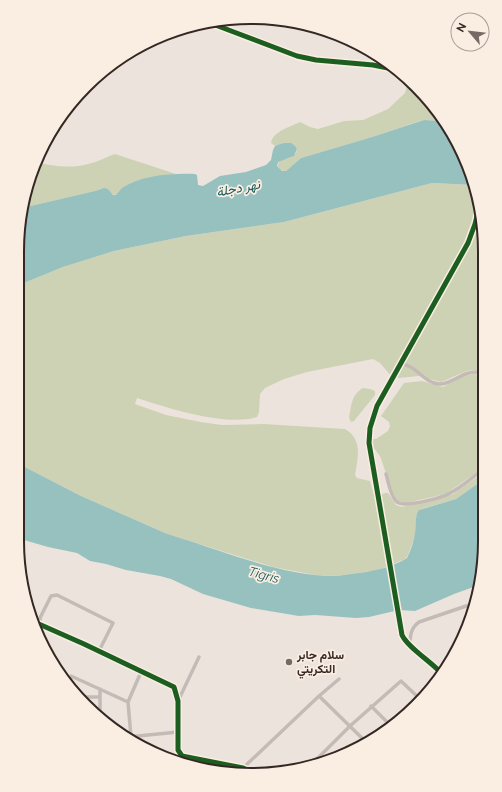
<svg xmlns="http://www.w3.org/2000/svg" width="502" height="792" font-family="Raleway,Vazirmatn,sans-serif">
  <rect width="100%" height="100%" fill="#ece4dc"/>
  <path fill="#ced2b5" d="M 408,82 L 442,121 L 424,120 L 420,121 L 372,137 L 301,158 L 286,171 C 282,171 277,169 278,164 L 279,161 C 286,158 296,159 297,149 C 290,141 284,142 275,146 L 271,143 C 273,131 290,127 300,122 L 310,127 L 318,129 L 344,121 L 363,120 L 388,109 L 405,93 Z
    M 115,154 L 176,174 C 160,176 143,177 129,185 C 124,187 120,192 116,195 L 112,194 L 108,189 L 100,189 L 95,191 L 22,208 L 35,162 C 53,166 70,169 88,164 C 98,162 106,157 115,154 Z
    M 432,183 L 474,185 L 484,235 L 484,371 C 465,367 457,377 441,382 L 419,376 L 399,378 L 392,377 L 380,363 L 373,359 L 307,372 L 284,379 L 265,388 L 260,394 L 259,412 L 257,417 C 227,427 167,408 137,398 L 135,404 L 166,415 L 201,422 L 222,425 L 264,424 L 345,429 C 363,439 358,458 355,475 L 357,478 L 370,481 L 374,495 C 380,495 383,493 388,493 L 396,505 L 402,507 L 453,494 L 483,473 L 483,480 L 456,499 L 421,509 L 416,517 L 416,531 L 414,539 L 408,555 L 405,559 L 378,570 L 337,576 L 315,575 L 273,567 L 180,538 L 165,533 L 81,496 L 17,463 L 19,285 L 63,267 L 114,251 L 186,236 L 284,222 Z
    M 474,374 L 484,375 L 483,468 L 447,493 L 441,495 L 402,504 L 395,499 L 380,456 L 370,443 L 373,439 L 376,439 L 388,431 L 390,426 L 389,422 L 381,416 L 404,383 L 422,381 L 443,387 L 461,377 Z
    M 363,388 L 370,389 L 375,391 L 375,395 L 354,421 L 351,422 L 350,420 L 349,417 C 352,404 351,395 363,388 Z"/>
  <path fill="#97c1be" d="M 424,120 L 442,121 L 454,134 L 473,176 L 474,185 L 432,183 L 284,222 L 186,236 L 114,251 L 63,267 L 19,285 L 19,221 L 22,208 L 95,191 L 104,188 L 108,189 L 113,195 L 116,195 C 118,193 120,190 122,188 C 142,175 172,173 195,174 L 197,175 L 198,185 L 203,186 L 220,176 L 246,172 L 266,165 L 271,160 L 273,150 L 275,146 L 280,144 L 284,143 L 291,143 L 295,146 L 297,149 L 294,156 L 278,162 L 277,166 L 282,171 L 286,171 L 301,158 L 372,137 Z
    M 17,463 L 81,496 L 165,533 L 180,538 C 228,553 287,577 337,576 C 344,575 351,574 358,573 C 375,571 392,567 407,558 C 411,550 414,541 415,533 C 417,525 414,517 419,510 L 456,499 L 483,480 L 483,571 L 479,585 L 454,594 L 415,611 L 399,610 L 369,617 L 356,618 L 315,615 L 299,616 L 251,608 L 203,594 L 171,579 L 160,576 L 126,570 L 106,564 L 90,561 L 77,553 L 48,547 L 17,538 Z"/>
  <g fill="none" stroke-linecap="round" stroke-linejoin="round">
    <path stroke="#c4bbb6" stroke-width="3.5" d="M 210,23 L 297,56 L 316,60 L 373,65 L 398,70
      M 401,364 C 417,365 423,383 439,384 C 453,385 463,368 484,373
      M 386,474 C 388,481 391,498 397,502 C 404,508 442,498 450,493 C 462,487 472,477 483,470
      M 32,621 L 84,644 L 174,687 L 178,701 L 178,750 L 182,756 L 243,768 L 256,774
      M 40,637 L 40,618 L 51,596 L 57,595 L 113,623 L 99,651
      M 410,645 C 410,635 411,628 419,622 L 475,603
      M 442,674 C 432,662 408,648 402,635 L 369,443 L 370,428 L 377,406 L 468,243 L 475,224 L 479,208
      M 70,686 L 71,676 L 128,702
      M 100,689 L 100,718
      M 319,696 L 366,742
      M 81,697 L 100,697
      M 178,701 L 199,657
      M 371,706 L 391,726
      M 128,737 L 178,732
      M 131,737 L 128,702 L 141,672
      M 321,755 L 326,761
      M 309,767 L 350,726 L 401,681 L 420,699
      M 243,768 L 319,696 L 339,679"/>
    <g stroke="#faede2" stroke-width="8">
      <path id="cycleway" d="M 210,23 L 297,56 L 316,60 L 373,65 L 398,70
        M 32,621 L 84,644 L 174,687 L 178,701 L 178,750 L 182,756 L 243,768 L 256,774
        M 442,674 C 432,662 408,648 402,635 L 369,443 L 370,428 L 377,406 L 468,243 L 475,224 L 479,208"/>
    </g>
    <use href="#cycleway" stroke="#1b5e20" stroke-width="5"/>
  </g>
  <circle fill="#756a64" stroke="#faede2" stroke-width="1.5" cx="289" cy="662" r="4"/>
  <g text-anchor="middle" dominant-baseline="central" stroke-width="3.5" stroke-linejoin="round" paint-order="stroke">
    <g font-size="12" font-weight="bold" fill="#352824" stroke="#faede2" text-anchor="start">
      <text x="297" y="655">سلام جابر<tspan x="297" dy="14">التكريتي</tspan></text>
    </g>
    <g font-size="13" font-style="italic" fill="#175959" stroke="#faede2">
      <text transform="translate(238 188) rotate(-11)">نهر دجلة</text>
      <text transform="translate(264 575) rotate(15)">Tigris</text>
    </g>
  </g>
  <path d="M0 0H502V792H0ZM251 24H251A227 227 0 0 1 478 251V541A227 227 0 0 1 251 768H251A227 227 0 0 1 24 541V251A227 227 0 0 1 251 24Z" fill="#faede2" fill-rule="evenodd"/>
  <path fill="none" stroke="#352824" stroke-width="2" d="M251 24H251A227 227 0 0 1 478 251V541A227 227 0 0 1 251 768H251A227 227 0 0 1 24 541V251A227 227 0 0 1 251 24Z"/>
  <g transform="translate(470 32) rotate(298)"><circle r="19" fill="#faede2" stroke="#ab9e96"/>
  <path d="M0-3L7 15L0 10L-7 15Z" fill="#756a64"/>
  <text y="-6" font-size="11" font-weight="bold" text-anchor="middle" fill="#352824">N</text>
  </g>
</svg>
